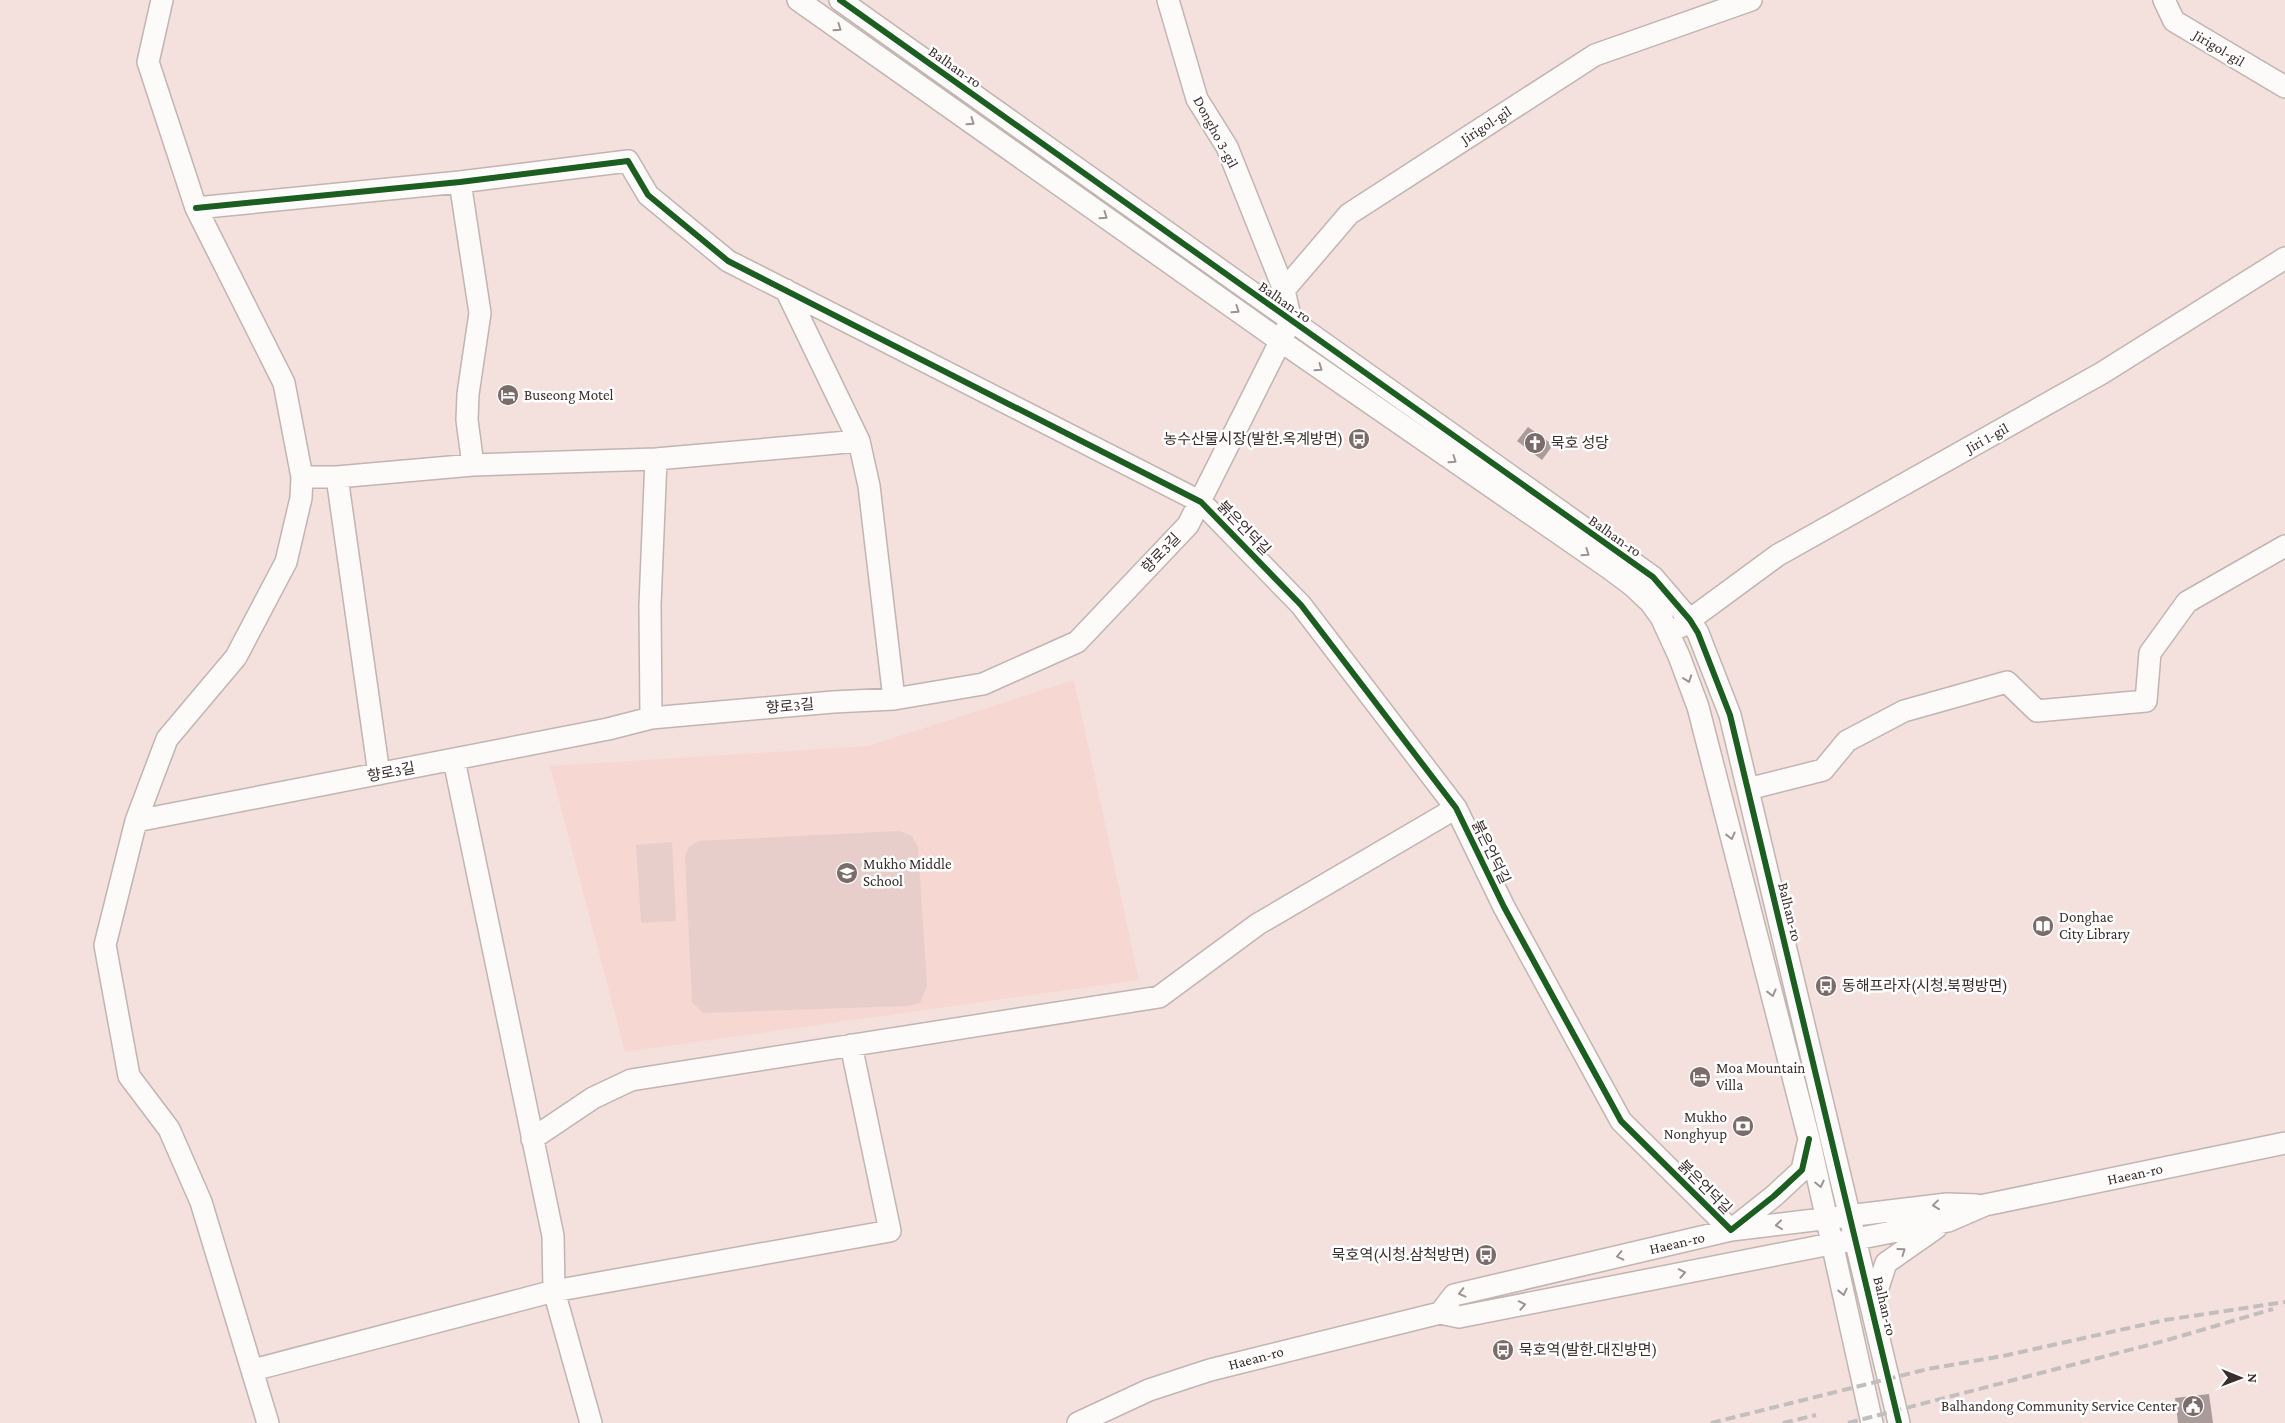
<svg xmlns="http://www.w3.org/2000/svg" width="2285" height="1423" font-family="'Crimson Pro','Noto Sans KR',serif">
  <rect width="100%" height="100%" fill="#f4e1de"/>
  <path fill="#f6d7d2" d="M 1074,680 L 1139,980 L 625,1052 L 550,766 L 868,746 Z"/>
  <path fill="#e7ceca" d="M 900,831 L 912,836 L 918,847 L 927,986 L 920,1003 L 906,1006 L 703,1013 L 692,1002 L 685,856 L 689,847 L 698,841 Z
    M 672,842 L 676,921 L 641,923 L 636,845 Z"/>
  <path fill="#a99b99" d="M 1528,427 L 1553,445 L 1542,460 L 1517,441 Z
    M 2209,1394 L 2213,1423 L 2178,1423 L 2175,1398 Z"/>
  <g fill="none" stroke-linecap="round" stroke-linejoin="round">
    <g stroke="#c2b4b1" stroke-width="24">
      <path id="minor" d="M 162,0 L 148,62 L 196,208 L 284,383 L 302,477 L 301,498 L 286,562 L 236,657 L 167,739 L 136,821 L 105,945 L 129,1076 L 169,1129 L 201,1202 L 268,1423
        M 798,0 L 1279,340 L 1609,568 L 1633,586 L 1650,602 L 1661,617 L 1679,656 L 1698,707 L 1809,1139 L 1872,1423
        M 840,0 L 1653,577 L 1690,620 L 1698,633 L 1730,715 L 1899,1423
        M 1168,0 L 1197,99 L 1227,147 L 1284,290
        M 2164,0 L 2174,21 L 2285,87
        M 460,182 L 480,313 L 468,394 L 467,420 L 473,465
        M 196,208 L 460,182 L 628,161 L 648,195 L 728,261 L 1201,502 L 1301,605 L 1456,808 L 1504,907 L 1621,1121 L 1731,1230 L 1774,1196 L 1802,1170 L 1809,1139
        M 786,290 L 859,441 L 869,486 L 894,699
        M 1291,321 L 1284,290 L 1349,214 L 1595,55 L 1751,0
        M 302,477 L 337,477 L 473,465 L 656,459 L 859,441
        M 337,477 L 379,774
        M 1680,627 L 1778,555 L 2102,373 L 2285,258
        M 651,718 L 650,605 L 656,459
        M 454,760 L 553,1236 L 554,1291 L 591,1423
        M 1748,789 L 1823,770 L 1847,741 L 1904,711 L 2007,682 L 2037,711 L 2146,701 L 2150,653 L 2187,602 L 2285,546
        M 136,821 L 608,729 L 651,718 L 833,702 L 894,699 L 983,684 L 1077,642 L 1188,525 L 1287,328
        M 532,1139 L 593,1098 L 631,1080 L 1159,997 L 1258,924 L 1456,808
        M 1872,1306 L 1886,1263 L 1936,1228
        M 1440,1313 L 1454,1295 L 1731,1230 L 1947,1204 L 1977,1205
        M 253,1370 L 554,1291 L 890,1231 L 851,1045
        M 1078,1423 L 1149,1390 L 1210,1370 L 1440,1313 L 1459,1317 L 1948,1221 L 1985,1205 L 2285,1143"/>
    </g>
    <use href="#minor" stroke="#fdfafa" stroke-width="21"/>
    <path stroke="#c3bebe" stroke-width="4" stroke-dasharray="10 5" stroke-linecap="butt" d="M 1711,1423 L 1928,1369 L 2003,1356 L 2165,1320 L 2285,1302
      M 1783,1423 L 1816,1415
      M 1848,1423 L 2164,1341 L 2273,1309"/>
    <g stroke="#fff" stroke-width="9">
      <path id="cycleway" d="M 840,0 L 1653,577 L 1690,620 L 1698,633 L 1730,715 L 1899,1423
        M 196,208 L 460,182 L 628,161 L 648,195 L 728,261 L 1201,502 L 1301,605 L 1456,808 L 1504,907 L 1621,1121 L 1731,1230 L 1774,1196 L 1802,1170 L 1809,1139"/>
    </g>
    <use href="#cycleway" stroke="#1b5e20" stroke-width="6"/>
  </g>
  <defs><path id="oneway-chevron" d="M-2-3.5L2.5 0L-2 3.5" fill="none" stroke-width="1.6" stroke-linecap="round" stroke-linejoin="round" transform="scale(1.25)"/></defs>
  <g stroke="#9c9492">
    <use href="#oneway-chevron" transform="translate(838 28) rotate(35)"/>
    <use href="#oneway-chevron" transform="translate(971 122) rotate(35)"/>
    <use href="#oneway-chevron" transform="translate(1104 216) rotate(35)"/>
    <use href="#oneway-chevron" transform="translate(1236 310) rotate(35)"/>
    <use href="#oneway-chevron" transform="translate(1319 368) rotate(35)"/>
    <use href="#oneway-chevron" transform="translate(1453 460) rotate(35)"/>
    <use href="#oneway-chevron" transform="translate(1586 553) rotate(34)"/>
    <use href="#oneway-chevron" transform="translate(1688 679) rotate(70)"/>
    <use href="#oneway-chevron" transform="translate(1731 836) rotate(76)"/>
    <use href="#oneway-chevron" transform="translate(1772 993) rotate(76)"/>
    <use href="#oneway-chevron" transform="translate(1820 1184) rotate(77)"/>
    <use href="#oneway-chevron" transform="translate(1936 1205) rotate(173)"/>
    <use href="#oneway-chevron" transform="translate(1779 1225) rotate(174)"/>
    <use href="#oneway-chevron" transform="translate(1902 1251) rotate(-36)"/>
    <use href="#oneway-chevron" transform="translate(1620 1256) rotate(167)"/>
    <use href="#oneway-chevron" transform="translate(1682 1273) rotate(-11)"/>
    <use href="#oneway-chevron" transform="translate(1843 1292) rotate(78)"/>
    <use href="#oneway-chevron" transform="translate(1462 1293) rotate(166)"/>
    <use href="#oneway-chevron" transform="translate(1522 1305) rotate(-11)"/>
  </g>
  <defs>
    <g id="hotel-disc" transform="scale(1.125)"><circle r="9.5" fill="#7b6c6a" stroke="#fff"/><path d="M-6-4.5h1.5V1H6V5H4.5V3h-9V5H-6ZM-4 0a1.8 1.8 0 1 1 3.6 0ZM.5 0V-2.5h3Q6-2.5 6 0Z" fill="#fff"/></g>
    <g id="bus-disc" transform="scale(1.125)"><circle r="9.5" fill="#7b6c6a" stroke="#fff"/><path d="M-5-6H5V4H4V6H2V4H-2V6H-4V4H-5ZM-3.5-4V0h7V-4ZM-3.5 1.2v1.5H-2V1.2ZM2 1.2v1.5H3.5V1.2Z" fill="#fff"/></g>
    <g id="church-disc" transform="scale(1.125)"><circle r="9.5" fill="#7b6c6a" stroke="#fff"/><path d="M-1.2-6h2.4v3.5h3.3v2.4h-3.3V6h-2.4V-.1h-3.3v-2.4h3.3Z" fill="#fff"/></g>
    <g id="school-disc" transform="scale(1.125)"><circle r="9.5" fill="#7b6c6a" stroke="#fff"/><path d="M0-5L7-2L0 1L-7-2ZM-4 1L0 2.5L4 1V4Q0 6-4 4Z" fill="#fff"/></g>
    <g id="library-disc" transform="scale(1.125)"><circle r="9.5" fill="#7b6c6a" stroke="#fff"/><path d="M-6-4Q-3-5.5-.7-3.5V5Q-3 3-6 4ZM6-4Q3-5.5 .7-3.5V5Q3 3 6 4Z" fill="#fff"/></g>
    <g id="bank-disc" transform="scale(1.125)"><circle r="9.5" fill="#7b6c6a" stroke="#fff"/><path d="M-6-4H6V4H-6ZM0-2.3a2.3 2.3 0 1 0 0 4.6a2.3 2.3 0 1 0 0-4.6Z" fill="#fff"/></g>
    <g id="civic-disc" transform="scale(1.125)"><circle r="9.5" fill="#7b6c6a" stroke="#fff"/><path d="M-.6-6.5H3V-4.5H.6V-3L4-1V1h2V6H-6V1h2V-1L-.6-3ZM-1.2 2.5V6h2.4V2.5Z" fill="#fff"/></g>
  </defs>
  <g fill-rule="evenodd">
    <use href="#hotel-disc" x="508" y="395"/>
    <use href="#bus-disc" x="1359" y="439"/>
    <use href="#church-disc" x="1535" y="443"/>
    <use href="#school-disc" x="847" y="873"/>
    <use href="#library-disc" x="2043" y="926"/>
    <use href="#bus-disc" x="1826" y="986"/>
    <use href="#hotel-disc" x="1700" y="1077"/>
    <use href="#bank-disc" x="1743" y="1126"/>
    <use href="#bus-disc" x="1486" y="1255"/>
    <use href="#bus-disc" x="1503" y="1350"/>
    <use href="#civic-disc" x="2193" y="1406"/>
  </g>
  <g text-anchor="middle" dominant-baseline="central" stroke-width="5" stroke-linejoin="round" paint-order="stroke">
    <g font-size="15" fill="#3a2d2b" stroke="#fff">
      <text transform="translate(2219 48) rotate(31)">Jirigol-gil</text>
      <text transform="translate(955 67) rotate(35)">Balhan-ro</text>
      <text transform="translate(1486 125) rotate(-33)">Jirigol-gil</text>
      <text transform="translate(1216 132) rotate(62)">Dongho 3-gil</text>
      <text transform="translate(1285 302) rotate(35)">Balhan-ro</text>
      <text transform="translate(1987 438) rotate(-29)">Jiri 1-gil</text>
      <text transform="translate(1244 528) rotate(46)">붉은언덕길</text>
      <text transform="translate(1615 536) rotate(35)">Balhan-ro</text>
      <text transform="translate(1161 553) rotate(-46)">향로3길</text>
      <text transform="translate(790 706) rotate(-5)">향로3길</text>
      <text transform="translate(391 772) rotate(-11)">향로3길</text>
      <text transform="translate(1491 852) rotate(64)">붉은언덕길</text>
      <text transform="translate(1790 912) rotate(76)">Balhan-ro</text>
      <text transform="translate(2135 1174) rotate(-12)">Haean-ro</text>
      <text transform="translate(1705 1187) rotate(45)">붉은언덕길</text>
      <text transform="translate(1677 1243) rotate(-13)">Haean-ro</text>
      <text transform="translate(1885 1306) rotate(77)">Balhan-ro</text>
      <text transform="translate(1256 1358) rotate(-15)">Haean-ro</text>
    </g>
    <g font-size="15" fill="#3a2d2b" stroke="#fff" text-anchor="start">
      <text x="524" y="395">Buseong Motel</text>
      <text x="1343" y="439" text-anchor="end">농수산물시장(발한.옥계방면)</text>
      <text x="1551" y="443">묵호 성당</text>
      <text x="863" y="864">Mukho Middle<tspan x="863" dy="17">School</tspan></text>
      <text x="2059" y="917">Donghae<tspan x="2059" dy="17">City Library</tspan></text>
      <text x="1842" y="986">동해프라자(시청.북평방면)</text>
      <text x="1716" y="1068">Moa Mountain<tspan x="1716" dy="17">Villa</tspan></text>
      <text x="1727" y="1117" text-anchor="end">Mukho<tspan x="1727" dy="17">Nonghyup</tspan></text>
      <text x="1470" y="1255" text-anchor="end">묵호역(시청.삼척방면)</text>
      <text x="1519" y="1350">묵호역(발한.대진방면)</text>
      <text x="2177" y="1406" text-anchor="end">Balhandong Community Service Center</text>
    </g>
  </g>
  <g transform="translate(2240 1378) rotate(91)" stroke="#ffffff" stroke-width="4" paint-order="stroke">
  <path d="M0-4L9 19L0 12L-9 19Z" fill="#3a2d2b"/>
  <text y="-8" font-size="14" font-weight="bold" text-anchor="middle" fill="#3a2d2b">N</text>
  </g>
</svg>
